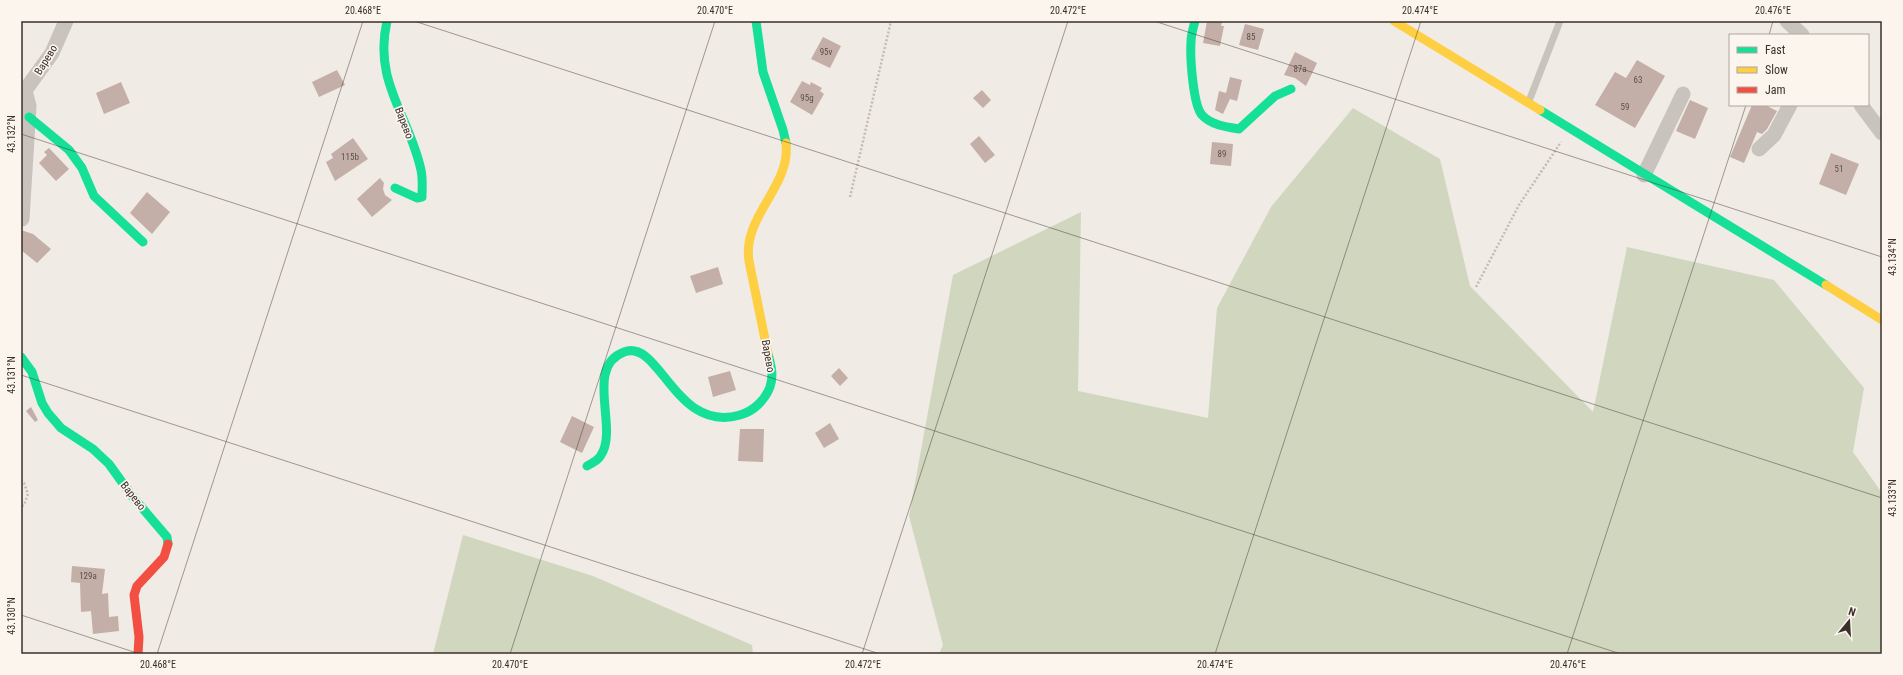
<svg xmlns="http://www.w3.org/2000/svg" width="1903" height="675" font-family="'Roboto Condensed',sans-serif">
  <rect width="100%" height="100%" fill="#f0ebe5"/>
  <path fill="#d1d6bf" d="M 1353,108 L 1440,159 L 1470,286 L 1593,412 L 1627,247 L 1774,280 L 1864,388 L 1853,452 L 1882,493 L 1882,654 L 939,654 L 943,645 L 909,516 L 953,275 L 1081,212 L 1078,391 L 1208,418 L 1217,308 L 1271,207 Z
    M 463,535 L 593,576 L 752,645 L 753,654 L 433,654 Z"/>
  <path fill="#c3afa7" d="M 1207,21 L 1222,22 L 1221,26 L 1224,26 L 1220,46 L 1203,43 Z
    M 1245,24 L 1264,29 L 1258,50 L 1239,45 Z
    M 823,37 L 841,46 L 830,68 L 811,59 Z
    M 1295,52 L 1317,63 L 1306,86 L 1295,78 L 1284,75 Z
    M 1637,60 L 1665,76 L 1635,128 L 1595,105 L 1615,72 L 1626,78 Z
    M 337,70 L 345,85 L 319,97 L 312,82 Z
    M 1230,77 L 1242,80 L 1237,101 L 1230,99 L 1223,114 L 1215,110 L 1219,91 L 1226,93 Z
    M 802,81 L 810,85 L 811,82 L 822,88 L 820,91 L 824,94 L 812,115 L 790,102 Z
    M 121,82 L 130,103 L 104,114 L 96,93 Z
    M 982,90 L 991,100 L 983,108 L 973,98 Z
    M 1690,100 L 1708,108 L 1695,139 L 1676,131 Z
    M 1752,105 L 1765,105 L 1777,111 L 1767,129 L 1762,134 L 1757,132 L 1744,163 L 1730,157 Z
    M 979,136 L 995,155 L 985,163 L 970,144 Z
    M 353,138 L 368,159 L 335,181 L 326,162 L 333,158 L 331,154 Z
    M 1212,142 L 1233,144 L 1231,166 L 1210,164 Z
    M 49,148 L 69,169 L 56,181 L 39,163 L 47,155 L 44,152 Z
    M 1831,153 L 1859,164 L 1846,195 L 1819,184 Z
    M 380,178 L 384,183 L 383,189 L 385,195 L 392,200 L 372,217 L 357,199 Z
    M 147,192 L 170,212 L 152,234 L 130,213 Z
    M 21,230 L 33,234 L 51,249 L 37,263 L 21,250 Z
    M 718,267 L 723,284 L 696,293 L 690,276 Z
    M 839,368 L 848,378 L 840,386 L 831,376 Z
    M 730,371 L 736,390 L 713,397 L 708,377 Z
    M 31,407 L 38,420 L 35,422 L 26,411 Z
    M 572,416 L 594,427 L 582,453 L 560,442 Z
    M 830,423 L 839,439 L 824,448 L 815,433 Z
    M 740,429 L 764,429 L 763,462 L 738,461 Z
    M 72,566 L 105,569 L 102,594 L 108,593 L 109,617 L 118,616 L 119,631 L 93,634 L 91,611 L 81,612 L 80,583 L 71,582 Z"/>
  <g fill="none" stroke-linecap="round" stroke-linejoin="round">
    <path stroke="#c2bbb6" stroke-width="2.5" stroke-dasharray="2 2" stroke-linecap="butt" d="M 850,197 L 891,21
      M 1476,287 L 1519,205 L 1561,142
      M 21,480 L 24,483 L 28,494 L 24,505 L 21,506"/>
    <path stroke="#c9c3be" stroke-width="7" d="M 1529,101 L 1560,21"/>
    <path stroke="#c9c3be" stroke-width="15" d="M 1787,21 L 1802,35
      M 21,96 L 52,53 L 66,21
      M 1861,105 L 1882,133
      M 1759,149 L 1774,135 L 1790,105
      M 1644,175 L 1683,94
      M 22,219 L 29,106 L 25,91"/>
    <path stroke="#16e098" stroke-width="9" d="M 387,21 C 373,82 409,115 421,170 C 423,179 422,188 422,197 L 417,198 L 395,188
      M 756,21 L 763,72 L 783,130 L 786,143
      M 1195,21 C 1193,28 1191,35 1191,42 C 1190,57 1193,105 1202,115 C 1211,125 1226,127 1239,129 L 1275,96 L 1291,89
      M 1540,110 L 1826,285
      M 29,117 L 69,150 L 82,168 L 94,196 L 143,242
      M 21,357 L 32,372 L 42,403 L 48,413 L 61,428 L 93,449 L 109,464 L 132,496 L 167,537 L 168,544
      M 587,466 C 592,463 598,461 601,455 C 619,428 584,367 624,352 C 660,338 675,434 740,415 C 754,411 765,400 770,387 C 774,375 771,365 768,354"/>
    <path stroke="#ffcf43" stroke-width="9" d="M 1394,21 L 1540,110
      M 1826,285 L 1882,320
      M 768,354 L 749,261 C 742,216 791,187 786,143"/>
    <path stroke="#f24e42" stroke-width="9" d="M 138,654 L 139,637 L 134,595 L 137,586 L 164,557 L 168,544"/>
  </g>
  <path fill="none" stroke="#3b302b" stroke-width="1" stroke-opacity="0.45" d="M 414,21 L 1882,498M 1154,21 L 1882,257M 1769,35 L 1773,21M 21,134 L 1621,654M 21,375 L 880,654M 21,615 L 140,654M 157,654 L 363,21M 510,654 L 715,21M 862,654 L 1068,21M 1215,654 L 1421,21M 1567,654 L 1746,105"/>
  <g text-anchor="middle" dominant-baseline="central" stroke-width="3.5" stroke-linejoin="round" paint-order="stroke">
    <g font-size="9" fill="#5d504a">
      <text x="1251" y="37">85</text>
      <text x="826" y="52">95v</text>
      <text x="1300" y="69">87a</text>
      <text x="1638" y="80">63</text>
      <text x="807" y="98">95g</text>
      <text x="1625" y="107">59</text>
      <text x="1222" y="154">89</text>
      <text x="350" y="157">115b</text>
      <text x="1839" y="169">51</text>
      <text x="88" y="576">129a</text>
    </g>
    <g font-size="11" fill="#3b302b" stroke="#fbf5ee">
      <text transform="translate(46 60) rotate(-58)">Варево</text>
      <text transform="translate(404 123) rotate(69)">Варево</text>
      <text transform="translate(768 356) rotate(80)">Варево</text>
      <text transform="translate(133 496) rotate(52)">Варево</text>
    </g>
  </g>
  <rect width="1903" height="675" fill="none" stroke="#fbf5ee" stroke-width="44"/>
  <rect x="1729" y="34" width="140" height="72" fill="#fbf5ee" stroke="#aea6a0"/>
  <rect x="1737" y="47" width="20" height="6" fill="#16e098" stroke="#aea6a0"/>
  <text x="1765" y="54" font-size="12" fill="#3b302b">Fast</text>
  <rect x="1737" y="67" width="20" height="6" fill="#ffcf43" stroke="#aea6a0"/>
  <text x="1765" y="74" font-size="12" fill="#3b302b">Slow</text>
  <rect x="1737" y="87" width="20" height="6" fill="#f24e42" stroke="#aea6a0"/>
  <text x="1765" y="94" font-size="12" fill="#3b302b">Jam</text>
  <g transform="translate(1849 621) rotate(18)" stroke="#fbf5ee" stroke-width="3" paint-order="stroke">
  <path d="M0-3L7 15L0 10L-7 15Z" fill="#3b302b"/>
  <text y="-6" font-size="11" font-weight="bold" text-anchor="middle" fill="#3b302b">N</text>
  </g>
  <rect x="22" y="22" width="1859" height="631" fill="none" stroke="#3b302b" stroke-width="1.5"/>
  <g font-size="10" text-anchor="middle" fill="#3b302b">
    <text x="363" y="14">20.468°E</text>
    <text x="715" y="14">20.470°E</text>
    <text x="1068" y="14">20.472°E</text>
    <text x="1420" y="14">20.474°E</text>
    <text x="1773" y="14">20.476°E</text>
    <text transform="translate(11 134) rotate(-90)" y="4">43.132°N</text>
    <text transform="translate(1892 257) rotate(-90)" y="4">43.134°N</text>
    <text transform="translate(11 375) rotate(-90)" y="4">43.131°N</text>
    <text transform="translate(1892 498) rotate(-90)" y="4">43.133°N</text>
    <text transform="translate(11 616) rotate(-90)" y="4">43.130°N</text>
    <text x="158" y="668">20.468°E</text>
    <text x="510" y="668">20.470°E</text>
    <text x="863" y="668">20.472°E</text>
    <text x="1215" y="668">20.474°E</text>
    <text x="1568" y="668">20.476°E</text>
  </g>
</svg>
